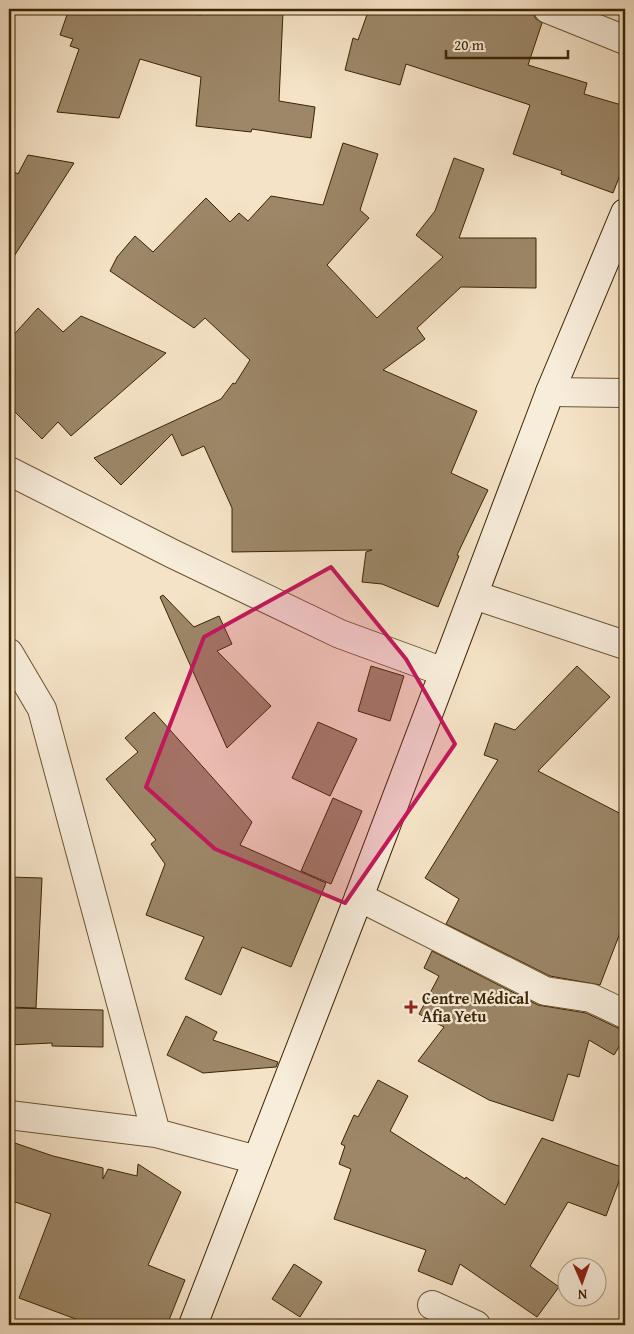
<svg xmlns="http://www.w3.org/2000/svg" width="634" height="1334" font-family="'Gentium Book Plus',serif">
  <rect width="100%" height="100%" fill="#f5e3c7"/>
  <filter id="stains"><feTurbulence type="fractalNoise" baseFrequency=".004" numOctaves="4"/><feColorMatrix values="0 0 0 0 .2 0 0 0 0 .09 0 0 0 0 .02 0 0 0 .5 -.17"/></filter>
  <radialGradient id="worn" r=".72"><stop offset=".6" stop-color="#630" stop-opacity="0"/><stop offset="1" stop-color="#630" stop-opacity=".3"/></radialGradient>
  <path fill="#9c8768" stroke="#3b2401" d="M 69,9 L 166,9 L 201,15 L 203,9 L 283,12 L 279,101 L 315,107 L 311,138 L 252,129 L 251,132 L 196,126 L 201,77 L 140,59 L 119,118 L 57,112 L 79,49 L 70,46 L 73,39 L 60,35 Z
    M 369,9 L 533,9 L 535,18 L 542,23 L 528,65 L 587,83 L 584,94 L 625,106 L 625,162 L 613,193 L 561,174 L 562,171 L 513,154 L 530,105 L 406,64 L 400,85 L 345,70 L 353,38 L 358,40 Z
    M 343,143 L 378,154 L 360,210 L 369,218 L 327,265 L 377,318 L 443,257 L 416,235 L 435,211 L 454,158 L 484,169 L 459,238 L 536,238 L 536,288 L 461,287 L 417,328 L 425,339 L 383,370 L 477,411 L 451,473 L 488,490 L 457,555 L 459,556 L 438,607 L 382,584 L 362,582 L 366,552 L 372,550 L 232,552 L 232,508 L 204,446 L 182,456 L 172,434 L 121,485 L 94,458 L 221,399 L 233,383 L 235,384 L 250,360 L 205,318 L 194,328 L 110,271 L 117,257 L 135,236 L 153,252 L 206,198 L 230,222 L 239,213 L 248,221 L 271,196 L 323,205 Z
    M 28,155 L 74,163 L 9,264 L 9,169 L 18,174 Z
    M 38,308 L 63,332 L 81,316 L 166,353 L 71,436 L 58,422 L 42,439 L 9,406 L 9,340 Z
    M 163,595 L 194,627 L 219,616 L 232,644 L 217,651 L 271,706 L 227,748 L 160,597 Z
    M 371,666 L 404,676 L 390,721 L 358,711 Z
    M 577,666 L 610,697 L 538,771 L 625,816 L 625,920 L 600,985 L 550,976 L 446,924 L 459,899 L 425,878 L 498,760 L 484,755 L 495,723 L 515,730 Z
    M 154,712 L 252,822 L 240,845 L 326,883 L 291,967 L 242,947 L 221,995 L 185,979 L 204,937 L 146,915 L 165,864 L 151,844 L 156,840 L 106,779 L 138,752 L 125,738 Z
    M 318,722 L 357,739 L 330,796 L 292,778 Z
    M 333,798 L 362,811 L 331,884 L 301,871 Z
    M 9,877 L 42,878 L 36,1008 L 9,1007 Z
    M 432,951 L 538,1005 L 586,1013 L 618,1028 L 625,1029 L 625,1037 L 614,1055 L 589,1040 L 579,1077 L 568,1074 L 553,1121 L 489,1100 L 418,1061 L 444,1027 L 419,1014 L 439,976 L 424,968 Z
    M 9,1008 L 103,1010 L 103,1047 L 52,1046 L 52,1043 L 9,1045 Z
    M 186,1016 L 217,1032 L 213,1040 L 278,1062 L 276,1067 L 203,1073 L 167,1055 Z
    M 378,1080 L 408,1096 L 390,1131 L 465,1179 L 466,1177 L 505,1205 L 542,1138 L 624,1168 L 606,1216 L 568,1202 L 530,1266 L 559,1287 L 537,1317 L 460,1264 L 452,1285 L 418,1271 L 426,1250 L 334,1219 L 351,1169 L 339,1164 L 345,1146 L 341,1144 L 354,1115 L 358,1117 Z
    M 9,1141 L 53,1156 L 103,1168 L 103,1179 L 108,1169 L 137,1176 L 138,1164 L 181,1192 L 148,1265 L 185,1280 L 167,1325 L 92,1325 L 19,1298 L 51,1214 L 9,1200 Z
    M 294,1264 L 322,1282 L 300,1317 L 272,1299 Z"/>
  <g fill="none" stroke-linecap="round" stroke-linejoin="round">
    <g stroke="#6a5432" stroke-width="30">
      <path id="street" d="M 548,9 L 625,40
        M 550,392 L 625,393
        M 9,471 L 173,554 L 340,634 L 444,672
        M 474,595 L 625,645
        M 9,653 L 42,709 L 156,1133
        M 359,897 L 545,991 L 591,998 L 625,1014
        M 9,1115 L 156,1133 L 257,1160
        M 432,1305 L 476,1325"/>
    </g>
    <g stroke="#3b2401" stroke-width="30">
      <path id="secondary" d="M 193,1325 L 359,897 L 550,392 L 625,213"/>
    </g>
    <use href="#street" stroke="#f8eddb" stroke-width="28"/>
    <use href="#secondary" stroke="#f8eddb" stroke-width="28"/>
  </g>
  <path fill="#c2185b" fill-opacity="0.2" stroke="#c2185b" stroke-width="4" stroke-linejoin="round" d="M 331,567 L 406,659 L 455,744 L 345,903 L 215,849 L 146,787 L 204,637 Z"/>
  <path fill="#8f2418" stroke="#f8eddb" stroke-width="2" d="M408.5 999.5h5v5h5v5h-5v5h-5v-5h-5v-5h5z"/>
  <g text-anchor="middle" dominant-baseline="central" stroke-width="4.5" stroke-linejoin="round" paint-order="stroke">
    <g font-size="16" font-weight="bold" fill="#3b2401" stroke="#f8eddb" text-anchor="start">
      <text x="422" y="998">Centre Médical<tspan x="422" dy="18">Afia Yetu</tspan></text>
    </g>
  </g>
  <rect width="634" height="1334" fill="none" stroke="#f5e3c7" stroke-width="30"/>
  <rect x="10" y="10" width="614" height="1314" fill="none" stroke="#3b2401" stroke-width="2.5"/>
  <rect x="15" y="15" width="604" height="1304" fill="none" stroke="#3b2401"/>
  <g transform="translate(582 1282) rotate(178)"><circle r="24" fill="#f8eddb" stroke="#ac9d84"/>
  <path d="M0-4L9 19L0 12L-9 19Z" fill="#8f2418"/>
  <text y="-8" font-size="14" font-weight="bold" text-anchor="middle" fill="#3b2401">N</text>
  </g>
  <path d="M446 50v8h122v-8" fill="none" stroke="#3b2401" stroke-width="2.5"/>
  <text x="454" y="50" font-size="15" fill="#3b2401" stroke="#f8eddb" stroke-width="4" paint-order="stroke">20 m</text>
  <rect width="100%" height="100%" filter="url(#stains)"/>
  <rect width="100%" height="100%" fill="url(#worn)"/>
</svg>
